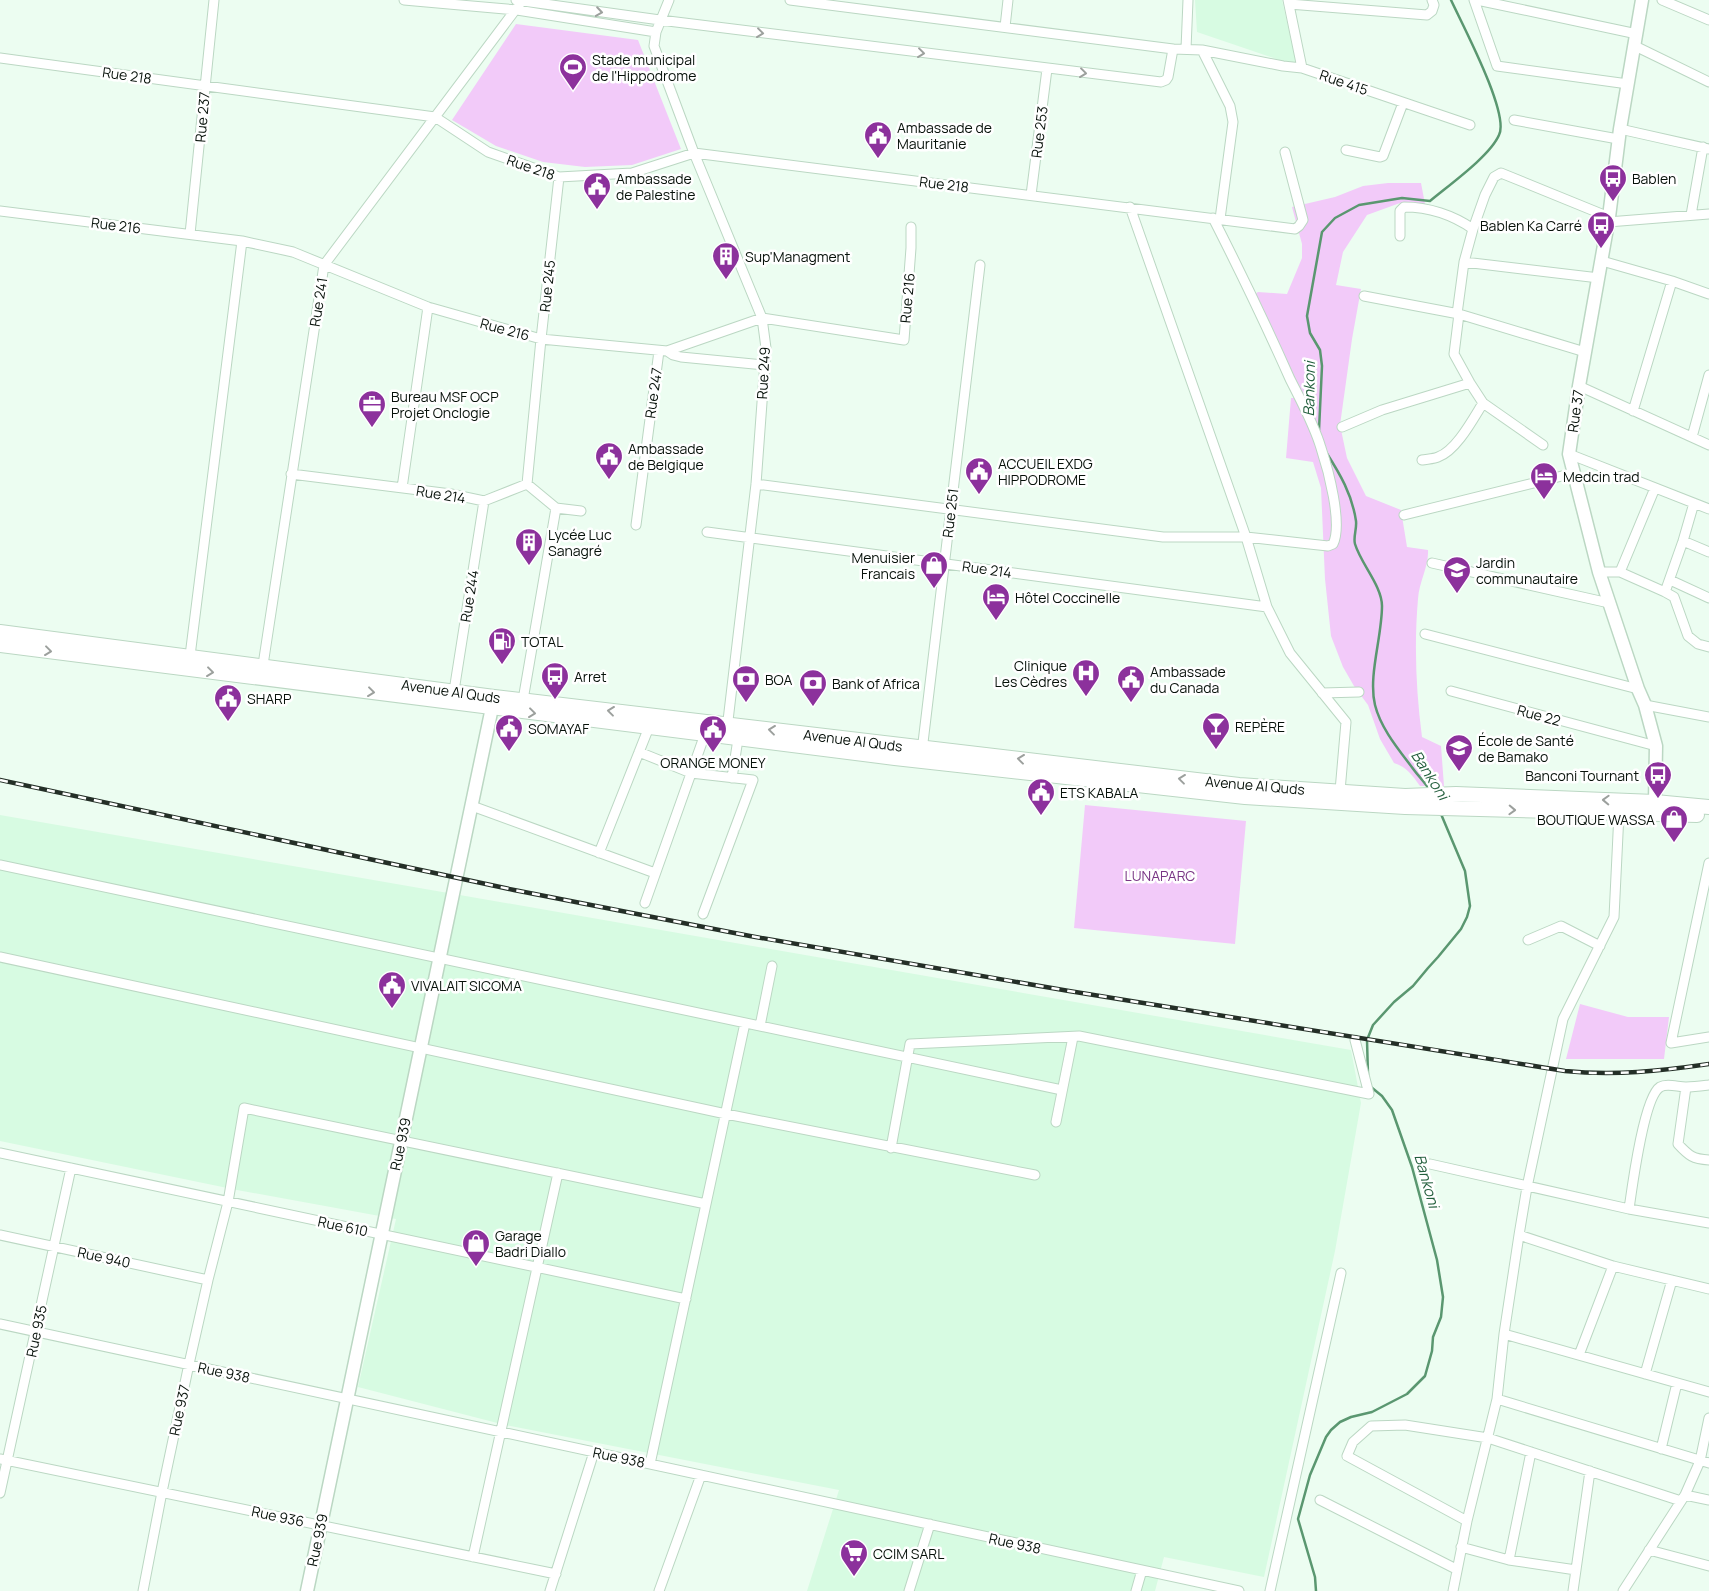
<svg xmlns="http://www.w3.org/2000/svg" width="1709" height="1591" font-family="Manrope,sans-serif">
  <rect width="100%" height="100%" fill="#ecfdf1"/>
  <path fill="#d7fbe2" d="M 1195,0 L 1282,0 L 1297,66 L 1197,32 Z
    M 0,815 L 1351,1050 L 1361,1103 L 1335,1251 L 1264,1577 L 1164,1557 L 1155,1591 L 807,1591 L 839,1490 L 505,1425 L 358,1387 L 396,1219 L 237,1190 L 0,1141 Z"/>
  <path fill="#f2caf9" d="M 516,24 L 638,40 L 681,149 L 632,165 L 585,167 L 543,162 L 496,146 L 452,120 Z
    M 1388,183 L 1421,183 L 1425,204 L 1400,203 L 1367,215 L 1343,252 L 1336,285 L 1361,289 L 1352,339 L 1340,425 L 1347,458 L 1366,496 L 1401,510 L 1407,547 L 1428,550 C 1429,566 1419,582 1418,599 C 1414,645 1416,691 1422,737 L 1441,746 L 1444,786 L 1420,786 C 1412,775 1407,767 1394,763 L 1380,739 L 1368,705 L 1354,686 L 1343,667 L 1331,636 L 1325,579 L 1321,488 L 1313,462 L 1286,458 L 1291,398 L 1298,398 L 1255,294 L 1258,292 L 1287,294 L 1302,258 L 1302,244 L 1292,207 L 1335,197 L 1363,186 Z
    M 1085,805 L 1246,821 L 1235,944 L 1074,928 Z
    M 1580,1004 L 1628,1017 L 1669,1017 L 1664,1059 L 1566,1059 Z"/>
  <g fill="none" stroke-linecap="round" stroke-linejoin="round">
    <path stroke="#5a9770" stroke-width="2.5" d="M 1319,430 L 1322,366 L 1320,350 L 1310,333 L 1307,316 L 1322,232 L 1335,218 L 1359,205 L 1402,198 L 1430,201 C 1449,185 1490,156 1499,135 C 1510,114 1462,24 1451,0
      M 1326,452 C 1340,474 1352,494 1356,521 C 1357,529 1353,537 1355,544 C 1361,564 1382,586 1382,606 C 1382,637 1368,676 1375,705 C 1381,729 1399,750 1414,770 C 1419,777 1426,783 1430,791
      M 1368,1075 L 1367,1040 L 1373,1025 L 1394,1002 L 1413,986 L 1428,968 L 1438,957 L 1461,929 L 1467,917 L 1470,906 L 1465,871 L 1441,814
      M 1316,1591 L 1315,1577 L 1298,1519 L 1310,1475 L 1326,1437 L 1331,1430 L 1340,1422 L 1351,1417 L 1372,1412 L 1407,1394 L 1425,1376 L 1432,1351 L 1433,1337 L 1441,1317 L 1443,1297 L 1437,1260 L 1412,1167 L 1392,1110 L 1382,1096 L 1371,1087"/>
    <g stroke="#bbd7c3" stroke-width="11">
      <path id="street" d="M 404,0 L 517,10 L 656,32
        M 516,0 L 660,20 L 1161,82 L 1166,80 L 1168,77 L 1173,49 L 790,0
        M 669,0 L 656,32 L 654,46 L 694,153 L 762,318 L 766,348 L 756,484 L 727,729
        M 1288,0 L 1302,68
        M 1474,0 L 1497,66 L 1628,84
        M 1477,0 L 1637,34
        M 1662,0 L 1709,20
        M 1289,4 L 1427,15 L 1432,11 L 1434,5 L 1432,0
        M 1005,27 L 1008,0
        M 1635,46 L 1709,82
        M 1173,49 L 1202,50 L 1283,66 L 1302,68 L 1470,125
        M 1186,49 L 1188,0
        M 1202,50 L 1230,106 L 1233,122 L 1220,219
        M 0,58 L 435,117 L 488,152 L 559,177 L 632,173 L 694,153 L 1295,229 L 1299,226 L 1303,220 L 1285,152
        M 1514,120 L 1618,139
        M 1620,129 L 1709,149
        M 1346,150 L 1380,157 L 1383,156 L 1403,103
        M 1031,195 L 1047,69
        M 1130,207 L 1246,537 L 1267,607 L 1290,653 L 1346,722 L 1340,791
        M 0,211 L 242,241 L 293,252 L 428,307 L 541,339 L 667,351 L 762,318 L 904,340 L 911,248 L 911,227
        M 1691,215 L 1703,147
        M 1608,222 L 1709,214
        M 190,234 L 214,0
        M 1400,236 L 1400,211 L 1404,207 C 1428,207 1453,215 1473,229
        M 1602,261 L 1672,281 L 1709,294
        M 1464,262 L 1599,278
        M 1364,296 L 1459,314 L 1585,352
        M 1457,314 L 1464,262 L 1473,229 L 1485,195 L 1494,177 L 1501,173 L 1609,217
        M 1459,314 L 1454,354 L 1470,383 L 1483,403 L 1543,445
        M 667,351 L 673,355 L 681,357 L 765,365
        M 1579,386 L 1709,445
        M 1633,411 L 1672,281
        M 1342,427 L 1382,410 L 1470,383
        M 1692,437 L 1709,375
        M 1569,454 L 1709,509
        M 1422,460 C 1427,459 1434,459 1438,457 C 1456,451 1473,419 1483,403
        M 291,474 L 451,494 L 484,501 L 527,484 L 556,508 L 581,511
        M 527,484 L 541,339 L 559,177
        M 756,484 L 1163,537 L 1246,537 L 1328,546 L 1333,544 C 1343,524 1328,469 1321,448 C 1314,424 1301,401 1290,379 C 1266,325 1240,271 1213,218
        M 402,488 L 428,307
        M 1404,515 L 1574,473
        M 636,525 L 659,351
        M 707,532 L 1267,607
        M 1683,541 L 1709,552
        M 1432,563 L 1609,603
        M 1599,572 L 1620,572 L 1655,488
        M 1620,572 L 1665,592 L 1674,597 L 1688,636 L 1698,644 L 1709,647
        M 1670,580 L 1709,598
        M 1665,592 L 1683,541 L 1694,503
        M 1425,634 L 1638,689
        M 190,656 L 242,241
        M 263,665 L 324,265 L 522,1
        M 454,691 L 484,501
        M 1451,691 L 1656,746
        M 1322,693 L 1359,692
        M 523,700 L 556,508
        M 1645,705 L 1709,717
        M 922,751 L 980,265
        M 639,752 L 691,773 L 753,780 L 703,914
        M 732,778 L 738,739
        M 472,806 L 655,873
        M 599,853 L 649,727
        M 1709,863 L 1671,1043 L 1709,1037
        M 0,865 L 1062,1090
        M 645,903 L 705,734
        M 1528,940 L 1561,926 L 1600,946
        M 0,957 L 726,1114 L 1035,1175
        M 760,1026 L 772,966
        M 1686,1087 L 1678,1144 C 1689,1156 1693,1159 1709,1160
        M 1056,1122 L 1073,1037
        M 891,1148 L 910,1044 L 1079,1036 L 1369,1094 L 1355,1040
        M 0,1153 L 686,1299
        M 1430,1164 L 1629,1209 L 1709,1223
        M 1629,1209 C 1632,1188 1644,1097 1660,1087 C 1667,1083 1678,1087 1686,1087 C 1694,1087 1701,1086 1709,1085
        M 0,1235 L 208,1280
        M 1519,1235 L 1613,1266 L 1709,1289
        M 0,1324 L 1239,1591
        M 1504,1334 L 1709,1392
        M 1579,1355 L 1613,1266
        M 1645,1374 L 1672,1280
        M 1497,1399 L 1709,1463
        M 1661,1449 L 1677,1383
        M 0,1459 L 556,1574
        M 650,1464 L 745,1023
        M 0,1493 L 71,1168
        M 1685,1495 L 1709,1500
        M 1320,1500 L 1456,1569
        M 1467,1521 L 1347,1456 L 1353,1442 L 1371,1426 L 1405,1425 L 1488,1438 L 1681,1501
        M 1461,1547 L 1509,1560 L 1576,1570
        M 1649,1550 L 1709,1566
        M 473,1557 L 558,1173
        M 1509,1560 L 1531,1452
        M 143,1591 L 162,1492 L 189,1364 L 208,1280 L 228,1202 L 244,1108 L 706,1204
        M 550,1591 L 594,1452
        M 659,1591 L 701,1475
        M 909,1591 L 930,1524
        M 1136,1591 L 1142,1570
        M 1270,1591 L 1341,1273
        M 1453,1591 L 1467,1521 L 1497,1399 L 1504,1334 L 1519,1235 L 1527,1187 L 1563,1019 L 1614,917 L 1619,813
        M 1573,1591 L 1590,1471
        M 1623,1591 L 1685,1495 L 1700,1461 L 1709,1418"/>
    </g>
    <g stroke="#bbd7c3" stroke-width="15">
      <path id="secondary" d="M 1642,0 L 1620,129 L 1609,217 L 1579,386 L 1569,454 L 1599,572 L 1638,689 L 1645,705 L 1656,746 L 1655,802 L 1653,810
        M 307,1591 L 494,698"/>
    </g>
    <g stroke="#bbd7c3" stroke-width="16">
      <path id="primary" d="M 0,632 L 494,697 L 1239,785 L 1405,796 L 1456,794 L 1655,802 L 1709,807
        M 0,645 L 895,758 L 1245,797 L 1405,807 L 1697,815"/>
    </g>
    <use href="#street" stroke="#fff" stroke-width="9"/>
    <use href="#secondary" stroke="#fff" stroke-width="12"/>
    <use href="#primary" stroke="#fff" stroke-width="14"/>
    <g stroke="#242f27" stroke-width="4.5">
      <path id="rail" d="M 0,780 L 514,890 L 750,936 L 1069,991 L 1565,1071 C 1614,1076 1661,1071 1709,1064"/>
    </g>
    <use href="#rail" stroke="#fff" stroke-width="2.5" stroke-dasharray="8" stroke-linecap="butt"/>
  </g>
  <defs><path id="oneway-chevron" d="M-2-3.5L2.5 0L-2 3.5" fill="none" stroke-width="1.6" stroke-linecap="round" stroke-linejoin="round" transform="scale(1.25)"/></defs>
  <g stroke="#9ca09d">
    <use href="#oneway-chevron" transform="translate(599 12) rotate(8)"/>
    <use href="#oneway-chevron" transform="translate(760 33) rotate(7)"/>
    <use href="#oneway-chevron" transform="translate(921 53) rotate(7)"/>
    <use href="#oneway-chevron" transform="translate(1083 73) rotate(7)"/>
    <use href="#oneway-chevron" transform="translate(48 651) rotate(7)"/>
    <use href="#oneway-chevron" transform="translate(210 672) rotate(7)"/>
    <use href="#oneway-chevron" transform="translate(371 692) rotate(7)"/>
    <use href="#oneway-chevron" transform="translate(611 711) rotate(-173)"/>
    <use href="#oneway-chevron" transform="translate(532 713) rotate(7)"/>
    <use href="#oneway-chevron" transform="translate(772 730) rotate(-173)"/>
    <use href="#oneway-chevron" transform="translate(1021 759) rotate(-173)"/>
    <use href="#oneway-chevron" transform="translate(1182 779) rotate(-173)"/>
    <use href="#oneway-chevron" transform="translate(1606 800) rotate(-178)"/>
    <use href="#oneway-chevron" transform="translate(1512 810) rotate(2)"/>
  </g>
  <defs>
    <g id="stadium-pin" transform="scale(1.4375)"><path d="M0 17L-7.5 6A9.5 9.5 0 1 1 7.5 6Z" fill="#8c319c" stroke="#fff"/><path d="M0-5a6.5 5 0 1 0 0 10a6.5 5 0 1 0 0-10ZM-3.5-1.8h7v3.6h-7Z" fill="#fff"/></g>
    <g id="civic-pin" transform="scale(1.4375)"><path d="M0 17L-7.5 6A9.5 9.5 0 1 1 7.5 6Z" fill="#8c319c" stroke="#fff"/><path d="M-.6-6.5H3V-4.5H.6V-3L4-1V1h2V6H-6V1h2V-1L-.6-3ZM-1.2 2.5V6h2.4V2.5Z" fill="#fff"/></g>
    <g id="bus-pin" transform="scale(1.4375)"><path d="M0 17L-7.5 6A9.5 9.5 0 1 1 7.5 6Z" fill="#8c319c" stroke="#fff"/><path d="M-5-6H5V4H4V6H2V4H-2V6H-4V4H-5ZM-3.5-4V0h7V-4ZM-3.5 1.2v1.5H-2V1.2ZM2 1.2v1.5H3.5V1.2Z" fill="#fff"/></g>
    <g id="building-pin" transform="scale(1.4375)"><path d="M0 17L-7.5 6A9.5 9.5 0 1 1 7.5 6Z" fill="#8c319c" stroke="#fff"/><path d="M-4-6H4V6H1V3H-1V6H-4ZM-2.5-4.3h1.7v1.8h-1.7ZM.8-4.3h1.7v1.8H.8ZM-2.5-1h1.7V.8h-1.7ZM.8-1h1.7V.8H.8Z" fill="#fff"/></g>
    <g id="office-pin" transform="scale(1.4375)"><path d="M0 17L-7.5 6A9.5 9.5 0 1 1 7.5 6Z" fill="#8c319c" stroke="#fff"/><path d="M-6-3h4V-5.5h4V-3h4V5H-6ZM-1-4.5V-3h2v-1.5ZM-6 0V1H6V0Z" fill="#fff"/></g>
    <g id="hotel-pin" transform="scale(1.4375)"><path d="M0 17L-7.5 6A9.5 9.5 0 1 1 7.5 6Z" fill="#8c319c" stroke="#fff"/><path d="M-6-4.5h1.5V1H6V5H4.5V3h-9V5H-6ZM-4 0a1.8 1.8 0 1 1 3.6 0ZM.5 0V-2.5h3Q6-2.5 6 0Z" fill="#fff"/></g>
    <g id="shop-pin" transform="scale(1.4375)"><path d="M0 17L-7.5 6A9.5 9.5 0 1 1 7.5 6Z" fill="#8c319c" stroke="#fff"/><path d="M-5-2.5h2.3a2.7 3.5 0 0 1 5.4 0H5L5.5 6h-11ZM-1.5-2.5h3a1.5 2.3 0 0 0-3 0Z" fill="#fff"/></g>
    <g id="school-pin" transform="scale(1.4375)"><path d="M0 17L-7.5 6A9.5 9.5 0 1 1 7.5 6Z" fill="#8c319c" stroke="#fff"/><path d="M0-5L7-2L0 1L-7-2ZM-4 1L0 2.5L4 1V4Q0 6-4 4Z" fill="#fff"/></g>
    <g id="fuel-pin" transform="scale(1.4375)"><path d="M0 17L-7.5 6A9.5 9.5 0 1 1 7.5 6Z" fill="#8c319c" stroke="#fff"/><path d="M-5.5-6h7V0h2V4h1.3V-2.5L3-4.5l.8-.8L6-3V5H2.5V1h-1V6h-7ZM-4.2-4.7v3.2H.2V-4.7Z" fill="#fff"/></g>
    <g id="hospital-pin" transform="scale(1.4375)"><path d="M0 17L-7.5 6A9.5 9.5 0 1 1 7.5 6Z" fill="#8c319c" stroke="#fff"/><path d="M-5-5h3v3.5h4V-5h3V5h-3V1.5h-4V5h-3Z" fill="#fff"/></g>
    <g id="bank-pin" transform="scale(1.4375)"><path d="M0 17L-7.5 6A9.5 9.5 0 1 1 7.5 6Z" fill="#8c319c" stroke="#fff"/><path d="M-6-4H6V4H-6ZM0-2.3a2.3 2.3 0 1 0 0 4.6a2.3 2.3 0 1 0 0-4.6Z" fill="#fff"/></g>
    <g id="bar-pin" transform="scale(1.4375)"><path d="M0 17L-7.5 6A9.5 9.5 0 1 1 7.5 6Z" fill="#8c319c" stroke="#fff"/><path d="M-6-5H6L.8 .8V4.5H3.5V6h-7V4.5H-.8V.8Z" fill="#fff"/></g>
    <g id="university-pin" transform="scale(1.4375)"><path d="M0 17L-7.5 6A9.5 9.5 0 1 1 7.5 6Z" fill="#8c319c" stroke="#fff"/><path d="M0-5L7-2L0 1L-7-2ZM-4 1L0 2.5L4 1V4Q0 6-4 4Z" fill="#fff"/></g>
    <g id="supermarket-pin" transform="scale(1.4375)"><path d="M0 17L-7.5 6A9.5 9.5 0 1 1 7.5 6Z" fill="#8c319c" stroke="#fff"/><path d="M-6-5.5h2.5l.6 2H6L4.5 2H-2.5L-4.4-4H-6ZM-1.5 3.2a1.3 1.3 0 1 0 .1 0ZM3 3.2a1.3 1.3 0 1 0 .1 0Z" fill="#fff"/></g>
  </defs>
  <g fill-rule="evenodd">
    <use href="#stadium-pin" x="573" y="67"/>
    <use href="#civic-pin" x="878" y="135"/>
    <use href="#bus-pin" x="1613" y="178"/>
    <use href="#civic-pin" x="597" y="186"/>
    <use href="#bus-pin" x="1601" y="225"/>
    <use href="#building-pin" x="726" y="256"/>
    <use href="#office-pin" x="372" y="404"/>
    <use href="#civic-pin" x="609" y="456"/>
    <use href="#civic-pin" x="979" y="471"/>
    <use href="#hotel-pin" x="1544" y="476"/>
    <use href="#building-pin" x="529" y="542"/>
    <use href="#shop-pin" x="934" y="565"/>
    <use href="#school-pin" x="1457" y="570"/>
    <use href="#hotel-pin" x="996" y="597"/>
    <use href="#fuel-pin" x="502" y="641"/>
    <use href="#hospital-pin" x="1086" y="673"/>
    <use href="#bus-pin" x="555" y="676"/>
    <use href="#bank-pin" x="746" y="679"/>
    <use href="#civic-pin" x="1131" y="679"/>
    <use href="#bank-pin" x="813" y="683"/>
    <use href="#civic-pin" x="228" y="698"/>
    <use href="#bar-pin" x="1216" y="726"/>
    <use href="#civic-pin" x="509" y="728"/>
    <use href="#civic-pin" x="713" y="729"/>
    <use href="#university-pin" x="1459" y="748"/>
    <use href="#bus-pin" x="1658" y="775"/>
    <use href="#civic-pin" x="1041" y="792"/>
    <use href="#shop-pin" x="1674" y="819"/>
    <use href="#civic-pin" x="392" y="985"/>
    <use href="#shop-pin" x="476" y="1243"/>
    <use href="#supermarket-pin" x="854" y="1553"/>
  </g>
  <g text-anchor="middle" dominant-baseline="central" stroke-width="5" stroke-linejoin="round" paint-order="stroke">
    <g font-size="14" fill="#07110a" stroke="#fff" text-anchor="start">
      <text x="592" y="59">Stade municipal<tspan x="592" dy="16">de l'Hippodrome</tspan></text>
      <text x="897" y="127">Ambassade de<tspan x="897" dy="16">Mauritanie</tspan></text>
      <text x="616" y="178">Ambassade<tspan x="616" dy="16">de Palestine</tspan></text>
      <text x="1632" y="178">Bablen</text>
      <text x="1582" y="225" text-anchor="end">Bablen Ka Carré</text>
      <text x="745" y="256">Sup'Managment</text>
      <text x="391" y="396">Bureau MSF OCP<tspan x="391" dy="16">Projet Onclogie</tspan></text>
      <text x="628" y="448">Ambassade<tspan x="628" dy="16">de Belgique</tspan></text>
      <text x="998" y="463">ACCUEIL EXDG<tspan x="998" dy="16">HIPPODROME</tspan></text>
      <text x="1563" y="476">Medcin trad</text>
      <text x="548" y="534">Lycée Luc<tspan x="548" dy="16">Sanagré</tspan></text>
      <text x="915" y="557" text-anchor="end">Menuisier<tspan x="915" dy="16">Francais</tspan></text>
      <text x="1476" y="562">Jardin<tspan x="1476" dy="16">communautaire</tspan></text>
      <text x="1015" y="597">Hôtel Coccinelle</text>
      <text x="521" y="641">TOTAL</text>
      <text x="1067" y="665" text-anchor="end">Clinique<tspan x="1067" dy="16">Les Cèdres</tspan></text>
      <text x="1150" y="671">Ambassade<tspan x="1150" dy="16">du Canada</tspan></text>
      <text x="574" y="676">Arret</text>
      <text x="765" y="679">BOA</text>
      <text x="832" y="683">Bank of Africa</text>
      <text x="247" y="698">SHARP</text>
      <text x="1235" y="726">REPÈRE</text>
      <text x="528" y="728">SOMAYAF</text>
      <text x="1478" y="740">École de Santé<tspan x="1478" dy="16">de Bamako</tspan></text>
      <text x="713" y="762" text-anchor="middle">ORANGE MONEY</text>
      <text x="1639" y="775" text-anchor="end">Banconi Tournant</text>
      <text x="1060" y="792">ETS KABALA</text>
      <text x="1655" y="819" text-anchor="end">BOUTIQUE WASSA</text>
      <text x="411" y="985">VIVALAIT SICOMA</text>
      <text x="495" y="1235">Garage<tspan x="495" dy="16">Badri Diallo</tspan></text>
      <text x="873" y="1553">CCIM SARL</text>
    </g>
    <g font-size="14" fill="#07110a" stroke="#fff">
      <text transform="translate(127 75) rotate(8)">Rue 218</text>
      <text transform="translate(1344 82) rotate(19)">Rue 415</text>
      <text transform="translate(202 117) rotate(-85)">Rue 237</text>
      <text transform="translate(1039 132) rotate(-83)">Rue 253</text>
      <text transform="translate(531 167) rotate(19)">Rue 218</text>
      <text transform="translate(944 184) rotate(7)">Rue 218</text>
      <text transform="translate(116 225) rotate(7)">Rue 216</text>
      <text transform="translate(547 286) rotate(-84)">Rue 245</text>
      <text transform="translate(907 298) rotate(-85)">Rue 216</text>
      <text transform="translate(318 302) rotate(-81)">Rue 241</text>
      <text transform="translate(505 329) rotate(15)">Rue 216</text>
      <text transform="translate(763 373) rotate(-87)">Rue 249</text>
      <text transform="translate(653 393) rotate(-82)">Rue 247</text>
      <text transform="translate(1575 411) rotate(-82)">Rue 37</text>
      <text transform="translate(441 494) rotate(9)">Rue 214</text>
      <text transform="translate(950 513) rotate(-83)">Rue 251</text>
      <text transform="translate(987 569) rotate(8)">Rue 214</text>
      <text transform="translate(469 596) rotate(-81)">Rue 244</text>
      <text transform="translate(451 691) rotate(8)">Avenue Al Quds</text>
      <text transform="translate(1539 715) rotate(15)">Rue 22</text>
      <text transform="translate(853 740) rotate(7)">Avenue Al Quds</text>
      <text transform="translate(1255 785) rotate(5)">Avenue Al Quds</text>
      <text transform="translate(400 1144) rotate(-78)">Rue 939</text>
      <text transform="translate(343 1226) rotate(12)">Rue 610</text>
      <text transform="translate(104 1257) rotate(12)">Rue 940</text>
      <text transform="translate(36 1331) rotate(-78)">Rue 935</text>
      <text transform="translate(224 1372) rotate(12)">Rue 938</text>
      <text transform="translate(179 1410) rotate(-78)">Rue 937</text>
      <text transform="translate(619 1457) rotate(12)">Rue 938</text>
      <text transform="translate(278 1516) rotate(12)">Rue 936</text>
      <text transform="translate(317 1540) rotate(-78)">Rue 939</text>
      <text transform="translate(1015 1543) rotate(12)">Rue 938</text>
    </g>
    <g font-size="14" fill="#793685" stroke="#fff">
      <text x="1160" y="875">LUNAPARC</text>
    </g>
    <g font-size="15" font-style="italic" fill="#235f3d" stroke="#fff">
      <text transform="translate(1309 389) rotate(-89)">Bankoni</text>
      <text transform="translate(1430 775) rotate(57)">Bankoni</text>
      <text transform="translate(1427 1181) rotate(74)">Bankoni</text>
    </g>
  </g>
</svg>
